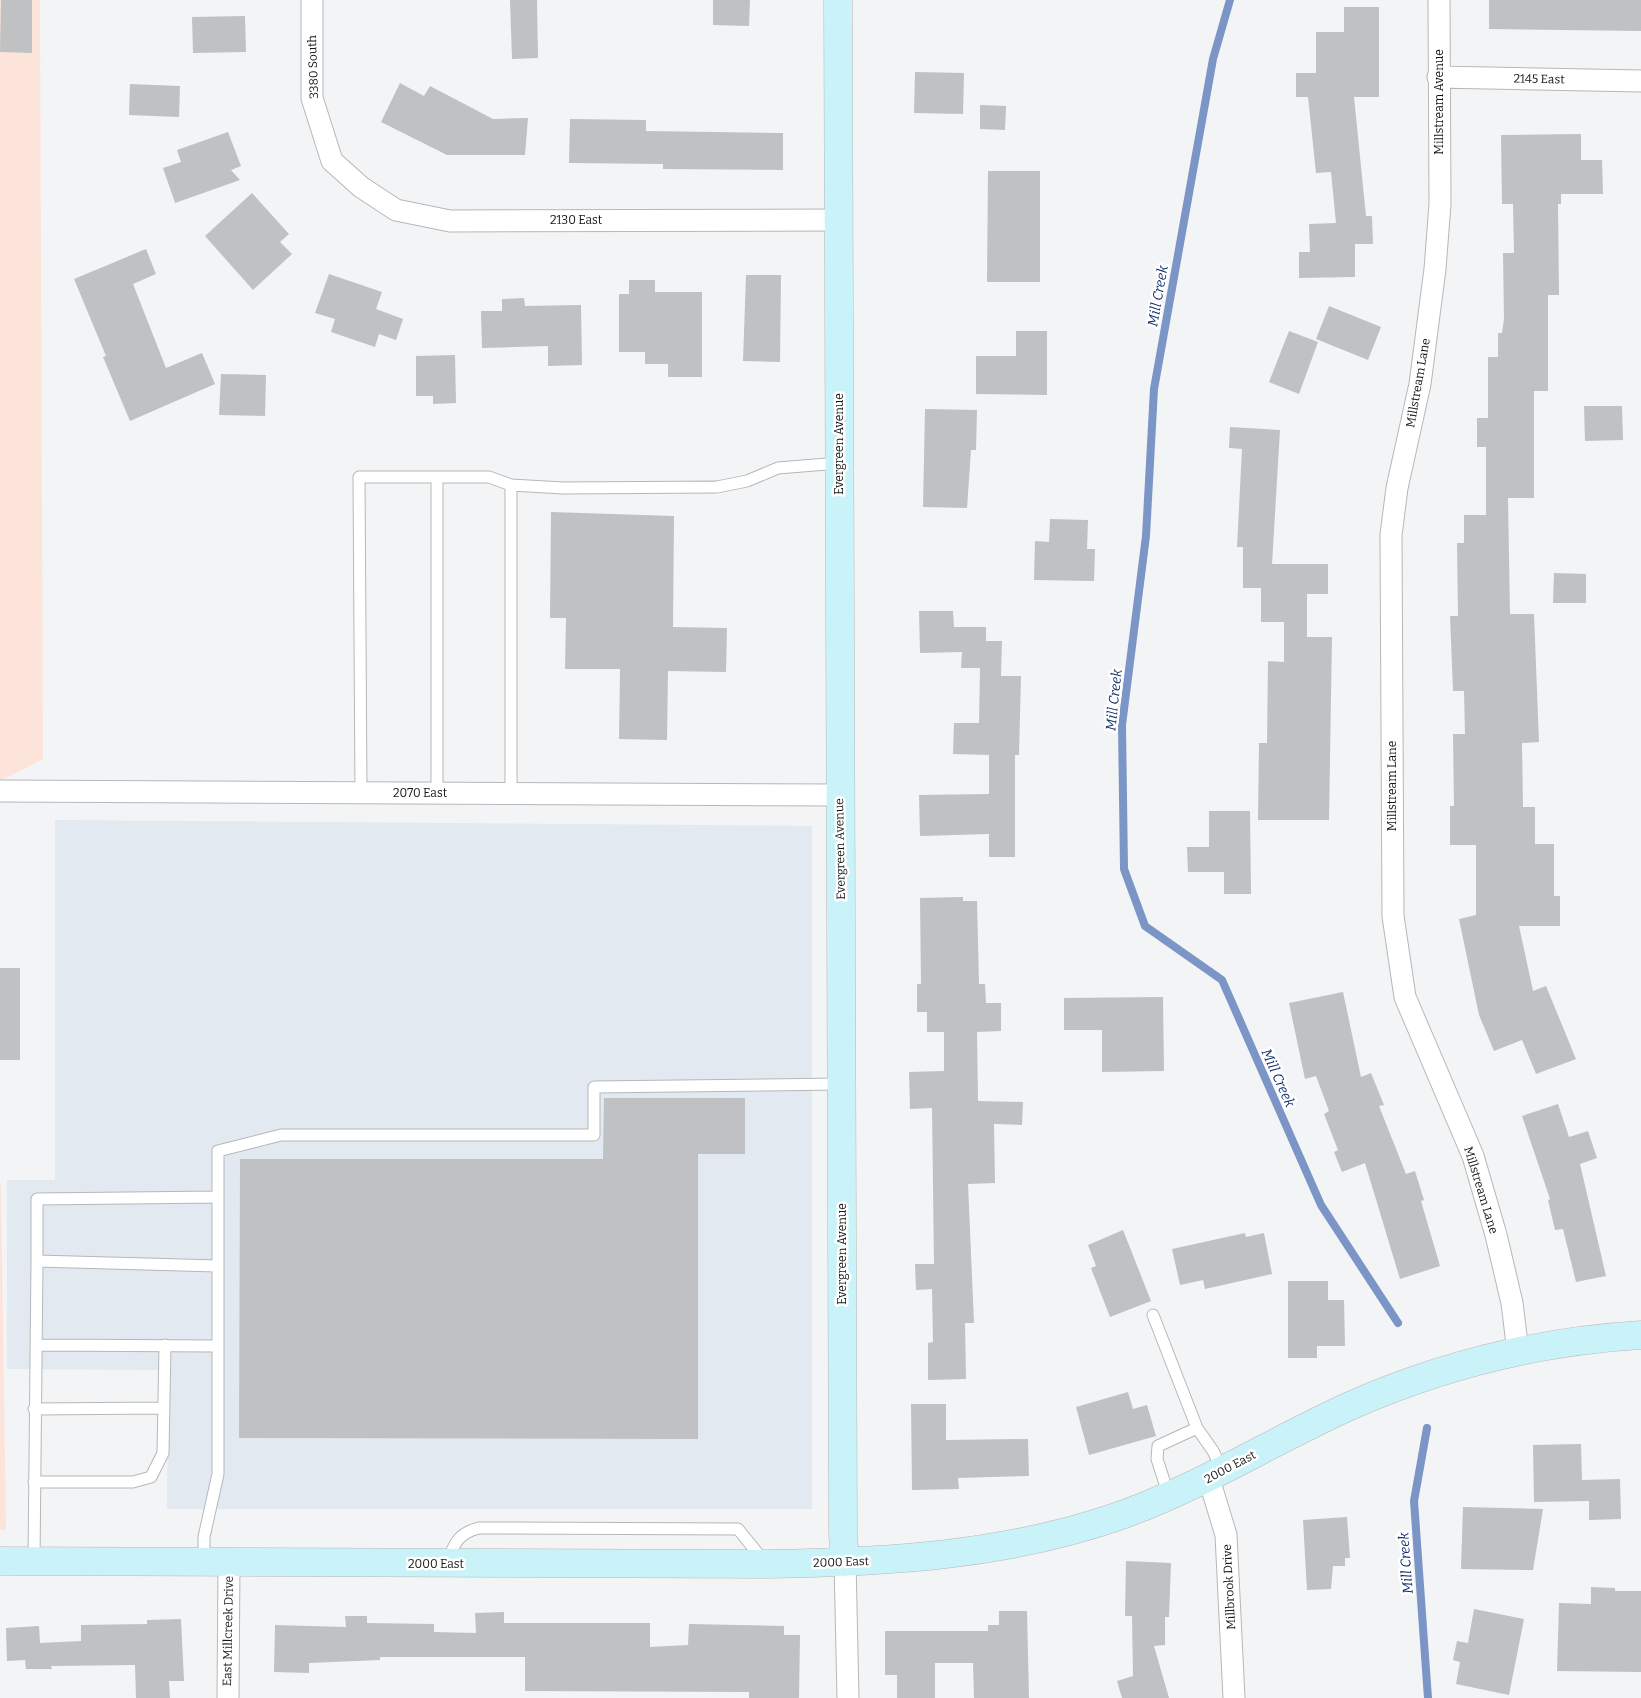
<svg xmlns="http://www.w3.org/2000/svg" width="1641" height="1698" font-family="Bitter,serif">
  <rect width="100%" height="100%" fill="#f3f4f5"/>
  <path fill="#fde4db" d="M 0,0 L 40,0 L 43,759 L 0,781 Z
    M 0,1185 L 1,1185 L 6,1530 L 0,1530 Z"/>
  <path fill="#e2e9f0" d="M 55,820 L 812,826 L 812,1509 L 167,1509 L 168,1370 L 7,1369 L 7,1180 L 55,1180 Z"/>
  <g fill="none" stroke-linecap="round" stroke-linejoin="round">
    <path stroke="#7b95c7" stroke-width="8" d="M 1230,0 L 1213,59 L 1154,389 L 1146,536 L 1122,725 L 1124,869 L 1145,926 L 1222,980 L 1321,1205 L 1398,1323
      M 1427,1428 L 1414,1501 L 1428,1698"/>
  </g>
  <path fill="#bfc1c2" d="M 1,0 L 32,0 L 32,53 L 0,52 Z
    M 510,0 L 537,0 L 538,58 L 512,59 Z
    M 713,0 L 750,0 L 749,26 L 713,25 Z
    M 1489,0 L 1641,0 L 1641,31 L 1489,29 Z
    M 1344,7 L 1379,7 L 1379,97 L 1354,97 L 1366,216 L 1372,216 L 1373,244 L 1355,244 L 1355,277 L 1299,278 L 1299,252 L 1310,252 L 1309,224 L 1336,223 L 1331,172 L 1316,173 L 1308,97 L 1296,97 L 1296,73 L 1316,73 L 1316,32 L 1344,32 Z
    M 245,16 L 246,52 L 193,53 L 192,17 Z
    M 915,72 L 964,73 L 963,114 L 914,113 Z
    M 400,83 L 424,96 L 430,86 L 493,119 L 528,118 L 525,155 L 447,155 L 381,122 Z
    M 130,84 L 180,86 L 179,117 L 129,115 Z
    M 980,105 L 1006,106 L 1005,130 L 980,129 Z
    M 570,119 L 646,120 L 646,131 L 783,133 L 783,170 L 663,169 L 663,164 L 569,163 Z
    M 228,132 L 241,166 L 231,170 L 240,180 L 175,203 L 163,168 L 181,162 L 177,150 Z
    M 1581,134 L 1581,160 L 1602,160 L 1603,194 L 1561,194 L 1561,204 L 1558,204 L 1559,295 L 1548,295 L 1548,391 L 1534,391 L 1534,498 L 1508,498 L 1510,614 L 1534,614 L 1539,742 L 1522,743 L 1523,807 L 1535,807 L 1535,844 L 1554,844 L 1554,896 L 1560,896 L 1560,926 L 1519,926 L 1533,991 L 1546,986 L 1576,1059 L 1536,1074 L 1522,1040 L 1494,1051 L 1479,1015 L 1459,919 L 1476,915 L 1476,845 L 1450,845 L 1450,806 L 1454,806 L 1453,734 L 1465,734 L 1464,691 L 1453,691 L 1450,616 L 1458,616 L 1457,543 L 1464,543 L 1464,515 L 1486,515 L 1486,447 L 1477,447 L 1477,418 L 1488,418 L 1488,357 L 1498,357 L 1498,333 L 1502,333 L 1504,319 L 1503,253 L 1514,253 L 1513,204 L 1502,204 L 1501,135 Z
    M 988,171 L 1040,171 L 1040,282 L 987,282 Z
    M 252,193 L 289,234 L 280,242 L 292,254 L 253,290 L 205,236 Z
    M 146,249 L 156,274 L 133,284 L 166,368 L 202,353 L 215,384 L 130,421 L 103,357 L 106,356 L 74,279 Z
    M 329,274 L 382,292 L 376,309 L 403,319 L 396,340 L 379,334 L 375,347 L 331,332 L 335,319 L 315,313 Z
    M 746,275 L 781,275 L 780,362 L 743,361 Z
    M 629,280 L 655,280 L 655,292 L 702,292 L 702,377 L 668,377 L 668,364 L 645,364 L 645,352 L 619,352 L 619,294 L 629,294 Z
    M 524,298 L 525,306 L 581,305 L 582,365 L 548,366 L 548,346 L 482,348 L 481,311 L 502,311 L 502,299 Z
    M 1329,306 L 1381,327 L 1368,360 L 1316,339 Z
    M 1016,331 L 1047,331 L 1047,395 L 976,394 L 976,356 L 1016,356 Z
    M 1289,331 L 1318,342 L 1299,394 L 1269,382 Z
    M 455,355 L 456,403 L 433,404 L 433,396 L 416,396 L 416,356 Z
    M 221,374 L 266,375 L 265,416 L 219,415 Z
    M 1584,406 L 1622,406 L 1623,440 L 1585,441 Z
    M 925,409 L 977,410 L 976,450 L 971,450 L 967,508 L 923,507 Z
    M 1230,427 L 1280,430 L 1272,564 L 1328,564 L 1328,594 L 1307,594 L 1307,637 L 1332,637 L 1329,820 L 1258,820 L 1259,743 L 1267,743 L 1268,661 L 1284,662 L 1284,622 L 1261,622 L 1261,588 L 1243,588 L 1243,547 L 1237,547 L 1242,449 L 1229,448 Z
    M 551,512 L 674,516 L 673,627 L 727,628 L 726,672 L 668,671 L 667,740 L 619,739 L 620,669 L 565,669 L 566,618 L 550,618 Z
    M 1050,519 L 1088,520 L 1087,549 L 1095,549 L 1094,581 L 1034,580 L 1035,541 L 1049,542 Z
    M 1554,573 L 1586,574 L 1586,603 L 1553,603 Z
    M 919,611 L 953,611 L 954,627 L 986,627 L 986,641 L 1002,641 L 1001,676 L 1021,676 L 1019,755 L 1015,755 L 1015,857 L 989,857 L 989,834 L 920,836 L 919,795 L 989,794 L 989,755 L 953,754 L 954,723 L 979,723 L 980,668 L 961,668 L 962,652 L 920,653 Z
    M 1209,811 L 1250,811 L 1251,894 L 1224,894 L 1224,872 L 1188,872 L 1187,847 L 1209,847 Z
    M 963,897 L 963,901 L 977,901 L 979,984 L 985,984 L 986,1003 L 1001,1003 L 1001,1031 L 977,1032 L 978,1101 L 1023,1102 L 1022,1125 L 994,1124 L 995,1183 L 968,1184 L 974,1323 L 965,1323 L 966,1379 L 928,1380 L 928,1343 L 933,1342 L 932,1289 L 916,1290 L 915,1264 L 934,1264 L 932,1108 L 910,1109 L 909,1072 L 944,1071 L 944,1032 L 927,1032 L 927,1012 L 917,1012 L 917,984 L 921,984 L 920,898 Z
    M 0,968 L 20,968 L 20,1060 L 0,1060 Z
    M 1343,992 L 1361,1077 L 1371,1073 L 1384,1105 L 1379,1106 L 1406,1174 L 1415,1171 L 1424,1200 L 1421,1201 L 1440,1266 L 1400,1279 L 1365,1163 L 1342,1172 L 1334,1152 L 1338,1150 L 1324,1114 L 1329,1111 L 1316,1076 L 1305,1079 L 1289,1003 Z
    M 1163,997 L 1164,1071 L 1102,1072 L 1102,1030 L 1064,1030 L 1064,998 Z
    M 604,1098 L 745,1098 L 745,1154 L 698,1154 L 698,1439 L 239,1438 L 240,1159 L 603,1159 Z
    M 1558,1104 L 1569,1137 L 1588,1131 L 1597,1158 L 1580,1164 L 1606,1276 L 1576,1282 L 1563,1229 L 1555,1230 L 1548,1200 L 1550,1199 L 1522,1116 Z
    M 1123,1230 L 1151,1301 L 1110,1317 L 1091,1268 L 1096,1266 L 1088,1245 Z
    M 1245,1233 L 1246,1237 L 1264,1233 L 1272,1274 L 1205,1289 L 1203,1280 L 1180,1285 L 1172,1249 Z
    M 1288,1281 L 1328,1281 L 1328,1300 L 1344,1300 L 1345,1346 L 1317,1346 L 1317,1358 L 1288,1358 Z
    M 1128,1392 L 1133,1409 L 1147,1405 L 1156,1436 L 1089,1455 L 1076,1407 Z
    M 911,1404 L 946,1404 L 946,1440 L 1028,1439 L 1029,1476 L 958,1478 L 959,1489 L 912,1490 Z
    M 1581,1444 L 1582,1480 L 1620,1479 L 1621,1519 L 1589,1520 L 1589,1501 L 1534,1502 L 1533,1445 Z
    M 1463,1507 L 1543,1509 L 1533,1570 L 1461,1569 Z
    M 1347,1517 L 1350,1558 L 1345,1558 L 1345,1566 L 1333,1566 L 1331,1589 L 1307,1590 L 1303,1520 Z
    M 1126,1561 L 1171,1563 L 1169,1617 L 1165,1617 L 1165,1645 L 1154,1646 L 1169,1698 L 1122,1698 L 1117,1681 L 1133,1676 L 1132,1616 L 1125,1616 Z
    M 1591,1587 L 1615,1588 L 1615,1591 L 1641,1591 L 1641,1672 L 1557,1671 L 1559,1603 L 1591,1604 Z
    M 1474,1609 L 1524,1619 L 1509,1695 L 1456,1684 L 1460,1662 L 1453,1660 L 1457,1641 L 1468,1643 Z
    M 999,1611 L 1027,1611 L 1029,1698 L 974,1698 L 973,1663 L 935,1663 L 935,1698 L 897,1698 L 897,1675 L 885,1675 L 885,1631 L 988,1631 L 988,1625 L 999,1625 Z
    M 504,1612 L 504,1623 L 650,1623 L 650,1647 L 688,1645 L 689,1624 L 784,1626 L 784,1635 L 800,1635 L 799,1698 L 749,1698 L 749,1692 L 525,1691 L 525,1657 L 380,1657 L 380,1660 L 309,1663 L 309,1673 L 274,1672 L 275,1625 L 346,1627 L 345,1616 L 367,1616 L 367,1623 L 434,1624 L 434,1632 L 476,1633 L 475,1613 Z
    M 181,1619 L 184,1681 L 169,1681 L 170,1698 L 136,1698 L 135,1665 L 51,1666 L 52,1669 L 26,1669 L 25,1660 L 7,1661 L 6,1628 L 39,1626 L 40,1643 L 81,1641 L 81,1625 L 147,1624 L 147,1620 Z"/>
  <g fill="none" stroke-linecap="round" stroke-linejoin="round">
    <g stroke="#b6b7b8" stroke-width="13">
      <path id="lane" d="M 437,477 L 437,793
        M 511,485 L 563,488 L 717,487 L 747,481 L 778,468 L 839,463
        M 361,793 L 359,477 L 489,477 L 511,485 L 511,794
        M 37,1261 L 37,1199 L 218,1197
        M 1153,1315 L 1197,1428
        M 37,1345 L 217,1346
        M 34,1409 L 163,1408
        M 34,1482 L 133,1482 L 151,1477 L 163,1453 L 165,1345
        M 1169,1496 L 1157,1459 L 1158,1446 L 1197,1428 L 1213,1451 L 1223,1471
        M 34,1561 L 37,1261 L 217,1266
        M 204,1563 L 204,1537 L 218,1474 L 218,1151 L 281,1135 L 594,1135 L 594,1087 L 841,1084
        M 447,1563 C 454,1544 458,1533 479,1528 L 738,1529 L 764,1561"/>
    </g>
    <g stroke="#b6b7b8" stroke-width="23">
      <path id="street" d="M 312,0 L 312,98 L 332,161 L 361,187 L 396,210 L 450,221 L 838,220
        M 1439,0 L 1440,204 L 1435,269 L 1420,384 L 1397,488 L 1391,535 L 1393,916 L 1405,997 L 1473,1156 L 1496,1235 L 1512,1303 L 1518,1352
        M 1438,77 L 1641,81
        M 0,791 L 840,795
        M 1209,1479 L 1226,1535 L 1234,1698
        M 845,1561 L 848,1698
        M 228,1698 L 229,1564"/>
    </g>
    <g stroke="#b6b7b8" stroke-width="29">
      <path id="secondary" d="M 838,0 L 843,1534 L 845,1561
        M 0,1561 L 767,1564 C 887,1562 1001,1556 1116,1517 C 1199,1488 1272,1441 1352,1405 C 1443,1365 1542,1341 1641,1335"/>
    </g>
    <use href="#lane" stroke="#fff" stroke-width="11"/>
    <use href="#street" stroke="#fff" stroke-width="21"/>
    <use href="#secondary" stroke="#c9f3f8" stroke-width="28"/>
  </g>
  <g text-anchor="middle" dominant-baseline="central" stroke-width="5" stroke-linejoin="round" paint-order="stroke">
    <g font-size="12" fill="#141515" stroke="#fff">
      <text transform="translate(313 67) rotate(-92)">3380 South</text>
      <text transform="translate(1539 79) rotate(1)">2145 East</text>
      <text transform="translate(1439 102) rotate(-90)">Millstream Avenue</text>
      <text x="576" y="220">2130 East</text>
      <text transform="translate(1418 383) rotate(-80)">Millstream Lane</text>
      <text transform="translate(839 444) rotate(-90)">Evergreen Avenue</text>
      <text transform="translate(1392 786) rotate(-90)">Millstream Lane</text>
      <text x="420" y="793">2070 East</text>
      <text transform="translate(840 849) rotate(-91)">Evergreen Avenue</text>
      <text transform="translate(1481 1190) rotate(73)">Millstream Lane</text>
      <text transform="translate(842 1254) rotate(-90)">Evergreen Avenue</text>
      <text transform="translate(1230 1467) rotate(-28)">2000 East</text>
      <text transform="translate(841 1562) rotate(-2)">2000 East</text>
      <text x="436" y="1564">2000 East</text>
      <text transform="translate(1229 1587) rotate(-93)">Millbrook Drive</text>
      <text transform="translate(228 1631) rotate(-89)">East Millcreek Drive</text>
    </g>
    <g font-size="14" font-style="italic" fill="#122f6a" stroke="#fff">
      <text transform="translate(1158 296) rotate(-80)">Mill Creek</text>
      <text transform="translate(1114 700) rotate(-84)">Mill Creek</text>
      <text transform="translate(1278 1078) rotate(66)">Mill Creek</text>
      <text transform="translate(1406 1563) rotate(-94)">Mill Creek</text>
    </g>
  </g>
</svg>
